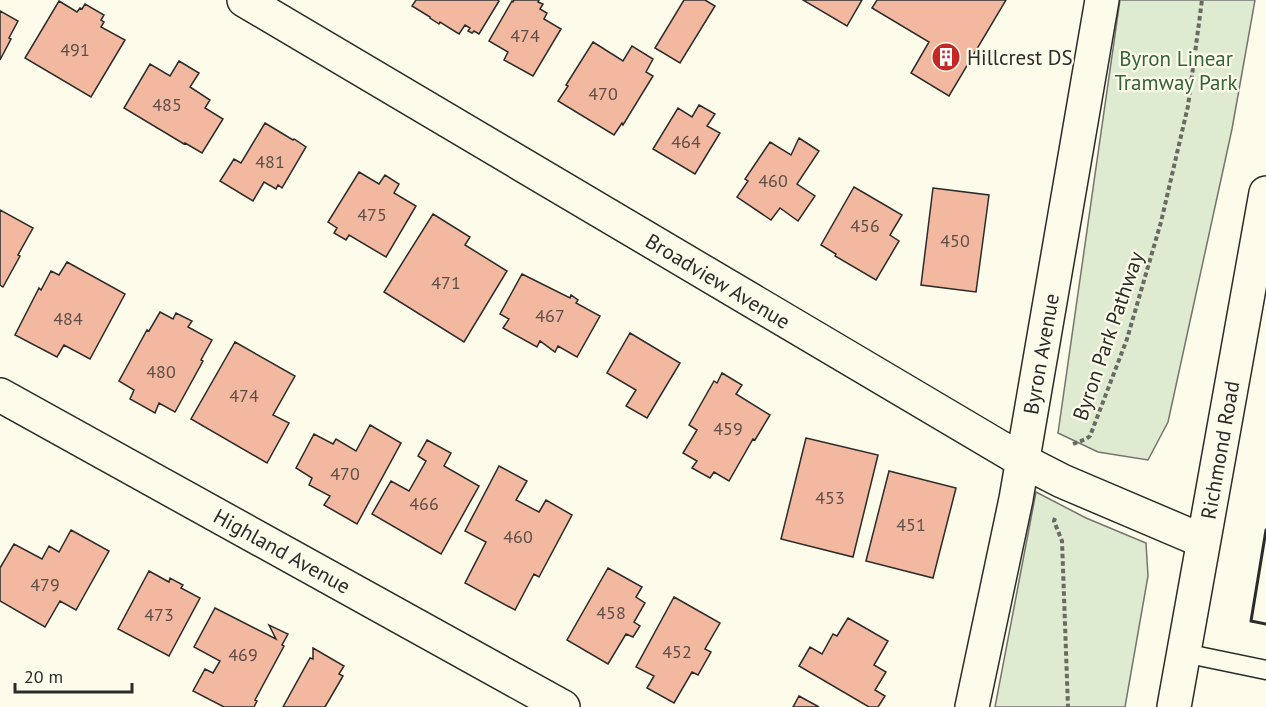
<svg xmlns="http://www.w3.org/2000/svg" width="1266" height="707" font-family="'PT Sans',sans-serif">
  <rect width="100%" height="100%" fill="#fdfbea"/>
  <path fill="#deebd1" stroke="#74746e" stroke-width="1.5" d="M 1120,0 L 1255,0 L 1232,129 L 1168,422 L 1148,460 L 1098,452 L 1058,433 Z
    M 1036,492 L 1086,518 L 1146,543 L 1148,576 L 1125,707 L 995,707 Z"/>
  <path fill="#f2b8a0" stroke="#2b2b2b" stroke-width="1.5" d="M 416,0 L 498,0 L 499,1 L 479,34 L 474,31 L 472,33 L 468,31 L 470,28 L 465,25 L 459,34 L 440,22 L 439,24 L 430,18 L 430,17 L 412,6 Z
    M 514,0 L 539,0 L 538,2 L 543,4 L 540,9 L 547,13 L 544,19 L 561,29 L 533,76 L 504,60 L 508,52 L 489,41 L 512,1 L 513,2 Z
    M 684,0 L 705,0 L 715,6 L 680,63 L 655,48 Z
    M 803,0 L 862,0 L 847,26 Z
    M 877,0 L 1006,0 L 949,96 L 911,73 L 929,42 L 872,8 Z
    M 59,1 L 77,12 L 80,8 L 82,9 L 85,4 L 104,15 L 101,20 L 104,22 L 101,27 L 125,40 L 91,97 L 25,58 Z
    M 0,11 L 18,21 L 9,38 L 11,39 L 0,60 Z
    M 593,42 L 623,61 L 632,46 L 653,59 L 646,72 L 653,76 L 623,125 L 622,123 L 614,135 L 558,101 L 568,86 L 566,85 Z
    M 179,61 L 199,73 L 190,87 L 210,100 L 205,108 L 223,119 L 202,153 L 185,143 L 184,144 L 124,108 L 150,64 L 170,76 Z
    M 699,105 L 715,114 L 707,126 L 720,133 L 695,174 L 653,149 L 678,108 L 692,117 Z
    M 265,123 L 293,140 L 294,139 L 306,147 L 282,188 L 278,185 L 276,189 L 264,182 L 253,201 L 220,181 L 234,159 L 241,163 Z
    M 799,138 L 819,151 L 797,184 L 815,196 L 798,221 L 780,208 L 771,220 L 737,197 L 748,181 L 745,179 L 770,142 L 791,155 Z
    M 359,172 L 379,184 L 385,175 L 399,184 L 394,193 L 416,206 L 386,257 L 349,235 L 346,240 L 334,233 L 337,228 L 328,222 Z
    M 854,187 L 902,215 L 890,235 L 899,241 L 876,280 L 835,256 L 836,254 L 821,245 Z
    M 933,188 L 989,195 L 976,292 L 921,285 Z
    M 0,210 L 33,228 L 18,255 L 20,256 L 3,287 L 0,285 Z
    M 433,214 L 470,237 L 465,245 L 507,271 L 464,342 L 384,292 Z
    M 67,262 L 125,294 L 90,359 L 64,345 L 57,357 L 15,335 L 39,288 L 41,290 L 51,271 L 59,275 Z
    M 522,274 L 570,298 L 571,295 L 578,300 L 576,303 L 600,316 L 577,357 L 558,346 L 555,352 L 540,341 L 537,347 L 503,328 L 509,319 L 500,314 Z
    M 160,312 L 173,319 L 176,313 L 192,321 L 188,327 L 212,340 L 201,360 L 203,361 L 175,412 L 159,403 L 155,413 L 130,399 L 134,390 L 119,381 L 147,330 L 149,331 Z
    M 630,333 L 680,363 L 647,418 L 626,406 L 636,390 L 607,373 Z
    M 235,342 L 295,376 L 273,415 L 289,423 L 267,463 L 191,419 Z
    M 722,373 L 742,385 L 736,394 L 770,415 L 755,440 L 753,439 L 729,481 L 714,472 L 710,478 L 692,468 L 697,461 L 683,453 L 697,430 L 689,425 L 714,381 L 717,383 Z
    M 370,425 L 401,443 L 357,524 L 324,505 L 330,496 L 309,485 L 312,478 L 296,468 L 314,434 L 333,444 L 336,439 L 356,451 Z
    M 806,438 L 878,455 L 853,557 L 781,539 Z
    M 427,440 L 451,453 L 444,466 L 479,486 L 441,554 L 372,514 L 391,481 L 409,491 L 426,461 L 418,456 Z
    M 499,466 L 527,481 L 516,500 L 539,512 L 546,500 L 572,515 L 539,577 L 534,574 L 515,610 L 465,583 L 486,542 L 465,531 Z
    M 889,471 L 956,488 L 933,578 L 866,561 Z
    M 71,530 L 109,551 L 76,610 L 60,601 L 45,627 L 0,601 L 0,568 L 14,544 L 42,559 L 49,546 L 59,552 Z
    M 608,568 L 642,587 L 636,597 L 645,603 L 634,622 L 640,626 L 633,637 L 626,634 L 608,664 L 567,640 Z
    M 149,571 L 169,582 L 170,578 L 183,585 L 181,588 L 200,598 L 169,656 L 118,629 Z
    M 674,597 L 720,623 L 705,649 L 711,652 L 698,675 L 692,672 L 674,703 L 647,688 L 654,676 L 636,667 Z
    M 215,608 L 276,639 L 269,625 L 288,634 L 282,645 L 284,646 L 255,700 L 257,701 L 254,707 L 224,707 L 193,691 L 205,669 L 213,673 L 220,661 L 194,647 Z
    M 848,618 L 888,641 L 874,665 L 886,672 L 875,690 L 885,696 L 878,707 L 869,707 L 799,666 L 810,647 L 822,654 L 833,634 L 837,636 Z
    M 313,648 L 344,666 L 339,674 L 343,676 L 325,707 L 283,707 L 310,658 L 313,659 Z
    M 799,696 L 819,707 L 793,707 Z"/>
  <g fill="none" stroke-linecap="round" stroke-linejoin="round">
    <g stroke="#2b2b2b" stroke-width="21">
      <path id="service" d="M 1184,653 L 1266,670"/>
    </g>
    <g stroke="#2b2b2b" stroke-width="36">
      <path id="minor" d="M 0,395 L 563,707"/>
    </g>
    <g stroke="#2b2b2b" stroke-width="36">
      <path id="tertiary" d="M 244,0 L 1023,461 L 1062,481 L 1203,541
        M 972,707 L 1016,499 L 1102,0"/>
    </g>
    <g stroke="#2b2b2b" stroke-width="36">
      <path id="secondary" d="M 1174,707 L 1266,193"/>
    </g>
    <path stroke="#6a6964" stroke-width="4" stroke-dasharray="4.5 3" stroke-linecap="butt" d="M 1073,444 L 1086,439 L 1090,436 L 1127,339 L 1161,222 L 1188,106 L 1202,0
      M 1055,518 L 1054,521 L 1062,541 L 1068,707"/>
    <use href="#service" stroke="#fdfbea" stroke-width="18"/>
    <use href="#minor" stroke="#fdfbea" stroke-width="33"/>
    <use href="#tertiary" stroke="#fdfbea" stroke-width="33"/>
    <use href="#secondary" stroke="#fdfbea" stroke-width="33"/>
    <path stroke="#2b2b2b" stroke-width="3" d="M 1266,530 L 1251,621 L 1266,624"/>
  </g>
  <defs>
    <g id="building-disc" transform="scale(1.5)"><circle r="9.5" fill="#c62828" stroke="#fdfbea"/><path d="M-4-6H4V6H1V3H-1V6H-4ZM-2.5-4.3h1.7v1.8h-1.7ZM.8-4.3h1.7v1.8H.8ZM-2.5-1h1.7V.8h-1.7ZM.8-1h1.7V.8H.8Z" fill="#fff"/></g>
  </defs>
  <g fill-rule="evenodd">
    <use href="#building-disc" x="946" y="57"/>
  </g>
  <g text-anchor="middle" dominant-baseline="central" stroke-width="4.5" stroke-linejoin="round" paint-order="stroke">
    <g font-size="18" fill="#5d4e48">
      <text x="525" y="35">474</text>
      <text x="75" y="49">491</text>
      <text x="603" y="93">470</text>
      <text x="167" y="104">485</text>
      <text x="686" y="141">464</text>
      <text x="270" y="161">481</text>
      <text x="773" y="180">460</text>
      <text x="372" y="214">475</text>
      <text x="865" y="225">456</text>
      <text x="955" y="240">450</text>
      <text x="446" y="282">471</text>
      <text x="550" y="315">467</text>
      <text x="68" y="318">484</text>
      <text x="161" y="371">480</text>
      <text x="244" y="395">474</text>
      <text x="728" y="428">459</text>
      <text x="345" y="473">470</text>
      <text x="830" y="497">453</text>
      <text x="424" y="503">466</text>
      <text x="911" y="524">451</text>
      <text x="518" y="536">460</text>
      <text x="45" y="584">479</text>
      <text x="611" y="612">458</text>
      <text x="159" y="614">473</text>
      <text x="677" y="651">452</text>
      <text x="243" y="654">469</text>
    </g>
    <g font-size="21" fill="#2b2b2b" stroke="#fdfbea" text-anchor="start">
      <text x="967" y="57">Hillcrest DS</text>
    </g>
    <g font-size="21" fill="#34623c" stroke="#fdfbea">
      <text x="1176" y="58">Byron Linear<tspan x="1176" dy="24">Tramway Park</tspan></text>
    </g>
    <g font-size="21" fill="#2b2b2b" stroke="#fdfbea">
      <text transform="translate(718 281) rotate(31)">Broadview Avenue</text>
      <text transform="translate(1108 336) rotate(-71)">Byron Park Pathway</text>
      <text transform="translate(1041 354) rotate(-80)">Byron Avenue</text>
      <text transform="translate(1220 450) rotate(-80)">Richmond Road</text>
      <text transform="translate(282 551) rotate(29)">Highland Avenue</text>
    </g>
  </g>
  <path d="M15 683v9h117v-9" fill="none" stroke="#2b2b2b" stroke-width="3"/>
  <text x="24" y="683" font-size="18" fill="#2b2b2b" stroke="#fdfbea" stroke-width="4.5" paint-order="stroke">20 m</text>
</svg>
